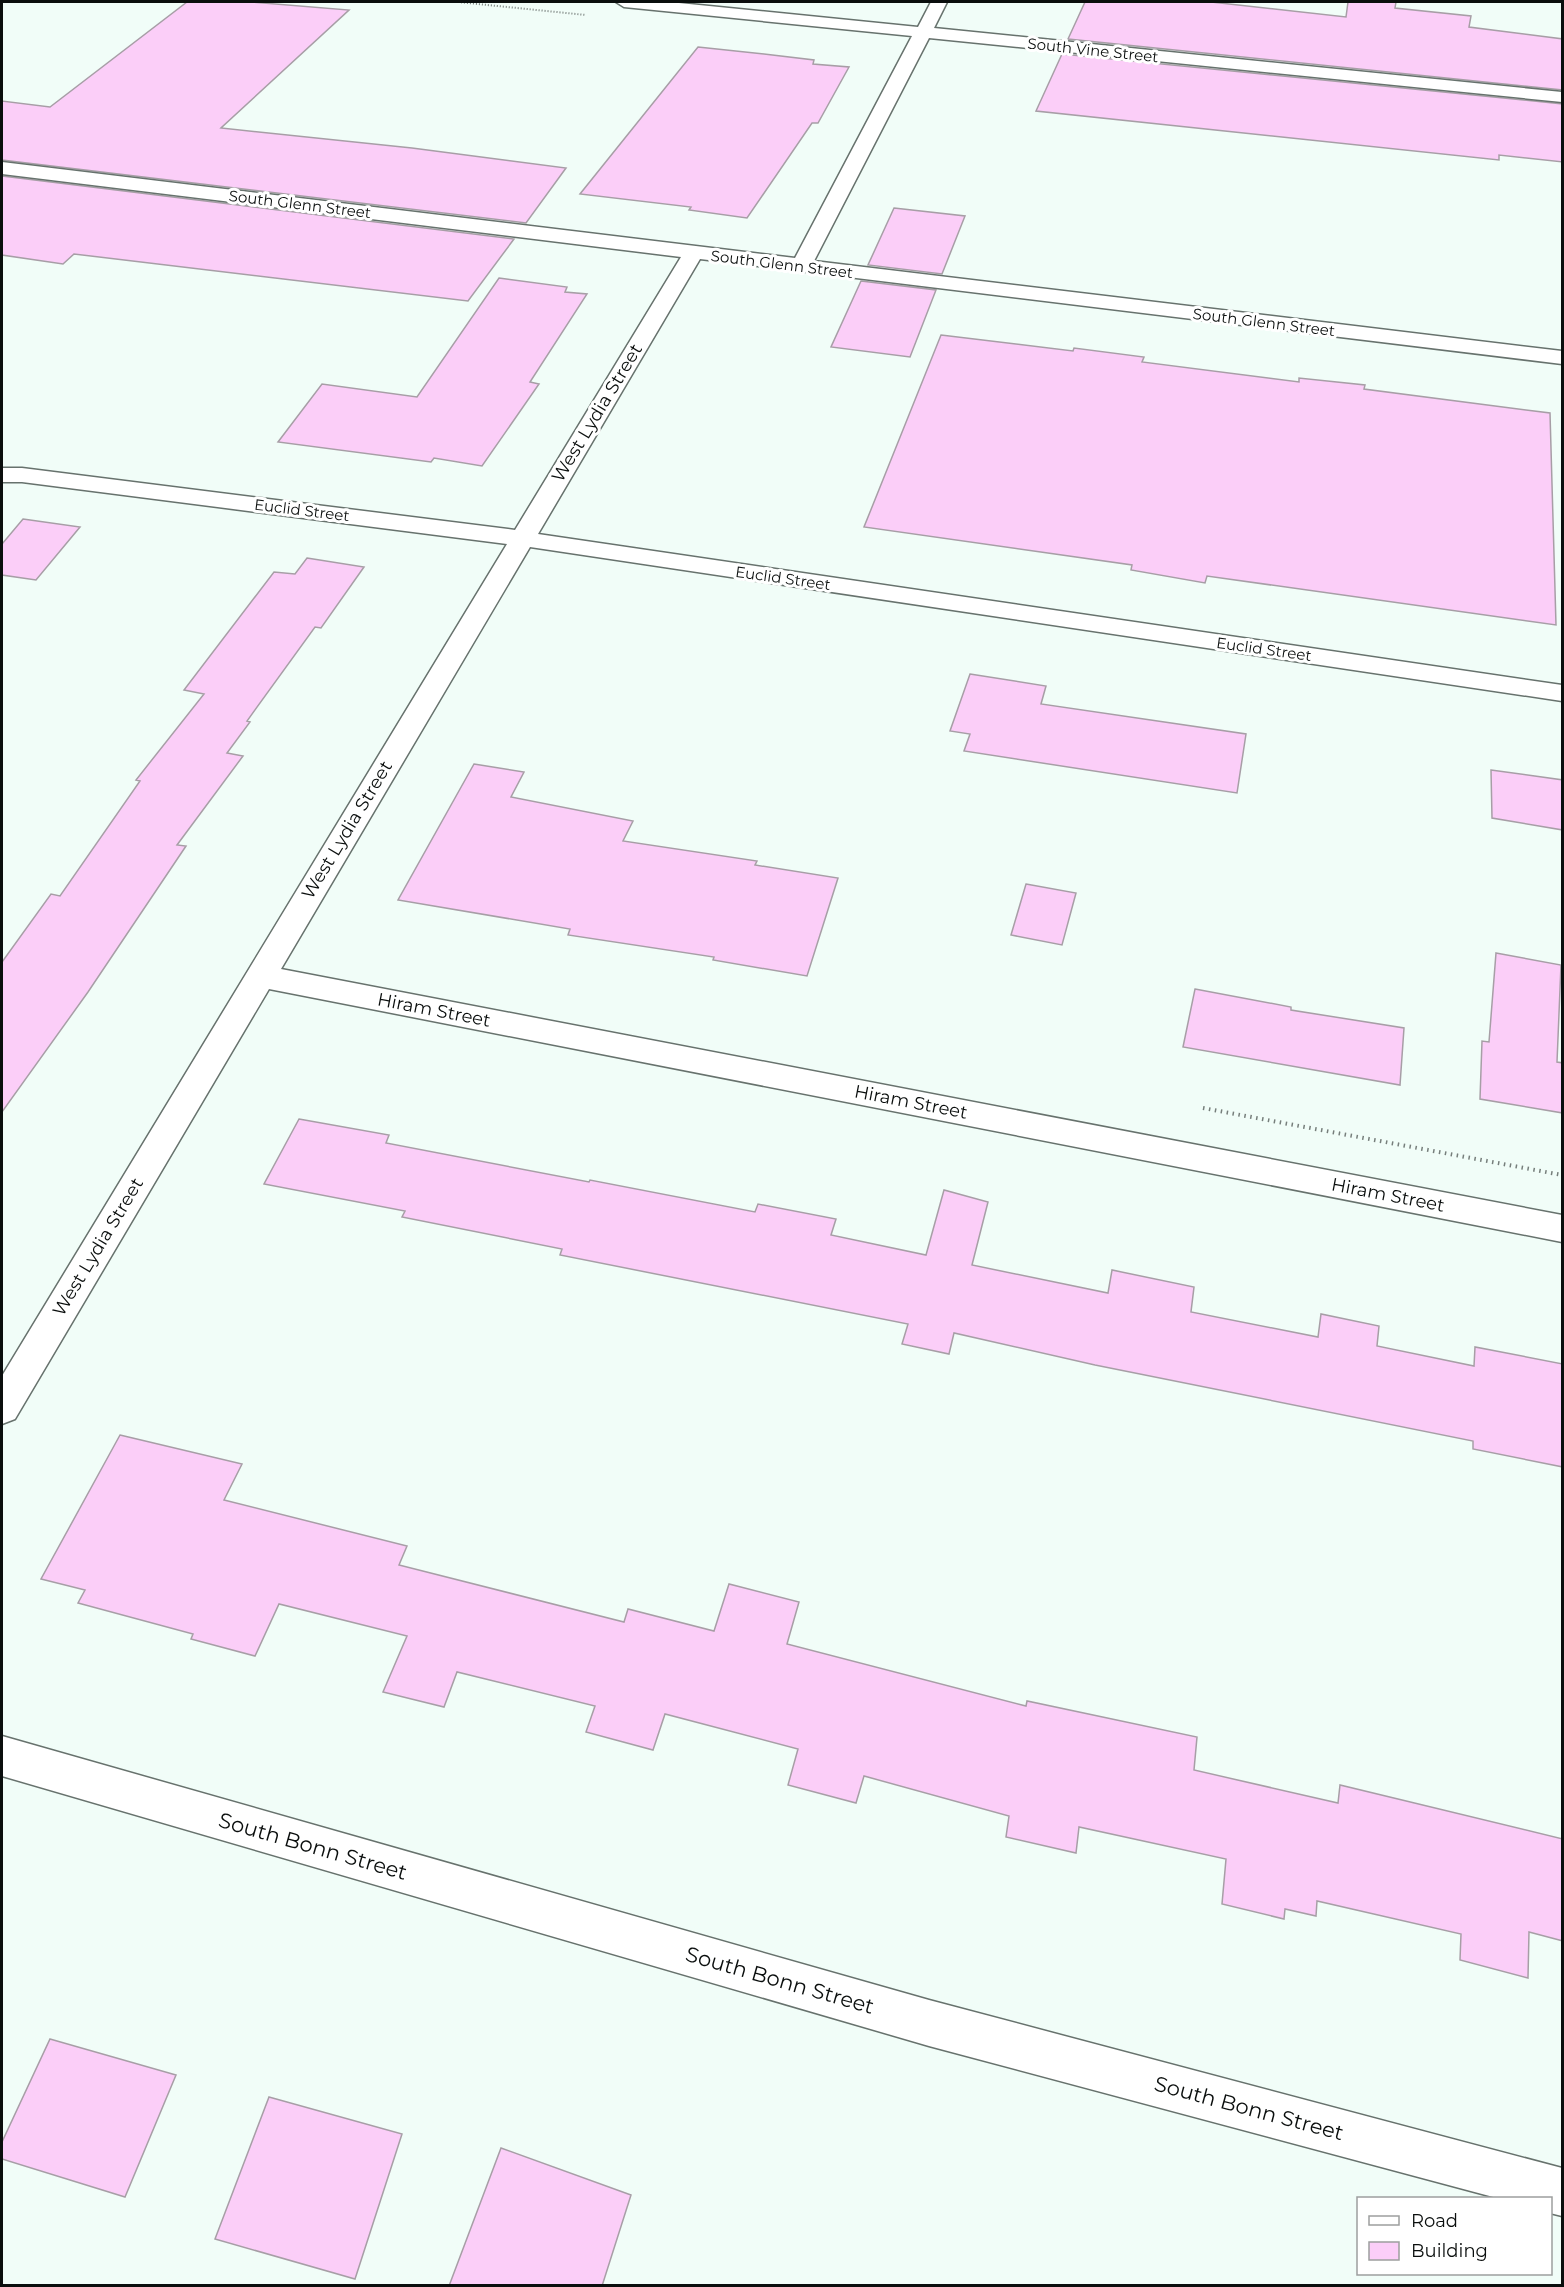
<svg xmlns="http://www.w3.org/2000/svg" width="1564" height="2287" font-family="Montserrat,sans-serif">
  <rect width="100%" height="100%" fill="#f1fdf8"/>
  <path fill="#fbcef8" stroke="#a79ea6" stroke-width="1.5" d="M 187,2 L 252,2 L 349,10 L 221,128 L 412,148 L 566,168 L 526,223 L 2,160 L 2,101 L 50,107 Z
    M 1085,2 L 1211,2 L 1346,17 L 1348,2 L 1396,2 L 1395,8 L 1471,16 L 1469,27 L 1563,39 L 1563,90 L 1068,39 Z
    M 698,47 L 764,54 L 814,60 L 813,64 L 849,67 L 818,123 L 812,123 L 747,218 L 689,210 L 691,207 L 580,194 Z
    M 1062,54 L 1563,104 L 1563,162 L 1499,155 L 1499,160 L 1036,111 Z
    M 2,176 L 514,239 L 468,301 L 74,254 L 63,264 L 2,255 Z
    M 894,208 L 965,216 L 942,274 L 868,265 Z
    M 499,278 L 567,287 L 565,292 L 587,294 L 530,382 L 539,384 L 482,466 L 434,458 L 431,462 L 278,442 L 322,384 L 417,397 Z
    M 861,281 L 936,290 L 910,357 L 831,347 Z
    M 941,335 L 1073,351 L 1074,348 L 1144,357 L 1142,362 L 1299,382 L 1299,378 L 1365,385 L 1364,389 L 1550,413 L 1556,625 L 1207,576 L 1205,583 L 1131,570 L 1132,565 L 864,527 Z
    M 23,519 L 80,527 L 36,580 L 2,575 L 2,544 Z
    M 307,558 L 364,567 L 321,628 L 315,627 L 247,721 L 250,722 L 227,753 L 243,756 L 177,845 L 186,846 L 88,992 L 2,1112 L 2,962 L 51,894 L 60,896 L 140,781 L 136,780 L 204,694 L 184,690 L 274,572 L 295,574 Z
    M 970,674 L 1046,686 L 1041,704 L 1246,734 L 1237,793 L 964,751 L 970,734 L 950,731 Z
    M 474,764 L 524,772 L 511,797 L 633,821 L 623,841 L 757,861 L 755,865 L 838,878 L 807,976 L 713,960 L 714,957 L 568,935 L 570,929 L 398,900 Z
    M 1491,770 L 1563,780 L 1563,830 L 1492,818 Z
    M 1026,884 L 1076,893 L 1062,945 L 1011,935 Z
    M 1496,953 L 1561,965 L 1557,1062 L 1563,1063 L 1563,1113 L 1480,1099 L 1482,1041 L 1489,1042 Z
    M 1195,989 L 1291,1007 L 1291,1010 L 1404,1028 L 1400,1085 L 1183,1047 Z
    M 299,1119 L 389,1135 L 386,1143 L 589,1182 L 590,1180 L 755,1212 L 758,1204 L 836,1219 L 831,1235 L 926,1255 L 944,1190 L 988,1202 L 972,1265 L 1108,1293 L 1112,1270 L 1194,1287 L 1191,1312 L 1318,1337 L 1321,1314 L 1379,1326 L 1377,1346 L 1474,1366 L 1475,1347 L 1563,1364 L 1563,1467 L 1473,1449 L 1473,1441 L 1095,1365 L 954,1333 L 949,1354 L 902,1344 L 908,1324 L 560,1255 L 562,1249 L 402,1217 L 405,1211 L 264,1184 Z
    M 120,1435 L 242,1464 L 224,1500 L 407,1546 L 399,1565 L 624,1622 L 628,1609 L 714,1631 L 729,1584 L 799,1602 L 787,1644 L 1026,1706 L 1027,1701 L 1197,1737 L 1194,1770 L 1338,1803 L 1340,1785 L 1563,1839 L 1563,1941 L 1529,1932 L 1528,1978 L 1460,1960 L 1461,1934 L 1317,1901 L 1316,1916 L 1285,1909 L 1284,1919 L 1222,1904 L 1226,1859 L 1079,1827 L 1076,1853 L 1006,1837 L 1009,1816 L 864,1776 L 856,1803 L 788,1785 L 798,1749 L 665,1714 L 653,1750 L 586,1732 L 595,1706 L 457,1672 L 444,1707 L 383,1692 L 407,1636 L 279,1604 L 255,1656 L 191,1639 L 193,1634 L 78,1603 L 85,1590 L 41,1579 Z
    M 50,2039 L 176,2075 L 125,2197 L 2,2159 L 2,2142 Z
    M 269,2097 L 402,2134 L 355,2279 L 215,2239 Z
    M 501,2148 L 631,2195 L 602,2286 L 449,2286 Z"/>
  <g fill="none" stroke-linecap="round" stroke-linejoin="round">
    <g stroke="#67726d" stroke-width="3">
      <path id="minor" d="M 616,2 L 669,2 L 918,27 L 931,2 L 947,2 L 934,28 L 1562,92 L 1562,102 L 929,38 L 814,261 L 1562,351 L 1562,364 L 700,259 L 538,534 L 1562,685 L 1562,701 L 530,547 L 281,969 L 1562,1215 L 1562,1242 L 269,989 L 15,1419 L 2,1424 L 2,1376 L 507,544 L 22,482 L 2,482 L 2,468 L 22,468 L 515,530 L 681,257 L 2,174 L 2,162 L 795,258 L 912,36 L 624,7 Z
        M 2,1736 L 929,2000 L 1562,2168 L 1562,2216 L 1550,2213 L 1550,2198 L 1497,2198 L 929,2046 L 2,1776 Z"/>
    </g>
    <path stroke="#767e7b" stroke-width="2" stroke-dasharray="1 2" stroke-linecap="butt" d="M 458,2 L 586,15"/>
    <path stroke="#767e7b" stroke-width="4" stroke-dasharray="1.5 4.5" stroke-linecap="butt" d="M 1203,1108 L 1562,1175"/>
    <use href="#minor" fill="#fff" fill-rule="evenodd"/>
  </g>
  <g text-anchor="middle" dominant-baseline="central" stroke-width="6" stroke-linejoin="round" paint-order="stroke">
    <g font-size="15" fill="#0a0e0d" stroke="#fff">
      <text transform="translate(1093 50) rotate(6)">South Vine Street</text>
      <text transform="translate(300 204) rotate(7)">South Glenn Street</text>
      <text transform="translate(782 264) rotate(7)">South Glenn Street</text>
      <text transform="translate(1264 322) rotate(7)">South Glenn Street</text>
      <text transform="translate(302 510) rotate(7)">Euclid Street</text>
      <text transform="translate(783 578) rotate(8)">Euclid Street</text>
      <text transform="translate(1264 649) rotate(8)">Euclid Street</text>
    </g>
    <g font-size="18" fill="#0a0e0d" stroke="#fff">
      <text transform="translate(597 413) rotate(-59)">West Lydia Street</text>
      <text transform="translate(347 830) rotate(-59)">West Lydia Street</text>
      <text transform="translate(434 1010) rotate(11)">Hiram Street</text>
      <text transform="translate(911 1102) rotate(11)">Hiram Street</text>
      <text transform="translate(1388 1195) rotate(11)">Hiram Street</text>
      <text transform="translate(98 1247) rotate(-59)">West Lydia Street</text>
    </g>
    <g font-size="21" fill="#0a0e0d" stroke="#fff">
      <text transform="translate(313 1846) rotate(16)">South Bonn Street</text>
      <text transform="translate(780 1980) rotate(16)">South Bonn Street</text>
      <text transform="translate(1249 2108) rotate(15)">South Bonn Street</text>
    </g>
  </g>
  <rect width="1564" height="2287" fill="none" stroke="#0a0e0d" stroke-width="6"/>
  <rect x="1357" y="2197" width="195" height="78" fill="#ffffff" stroke="#9d9f9e" stroke-width="1.5"/>
  <rect x="1369" y="2216" width="30" height="9" fill="#ffffff" stroke="#9d9f9e" stroke-width="1.5"/>
  <text x="1411" y="2227" font-size="18" fill="#0a0e0d">Road</text>
  <rect x="1369" y="2242" width="30" height="18" fill="#fbcef8" stroke="#9d9f9e" stroke-width="1.5"/>
  <text x="1411" y="2257" font-size="18" fill="#0a0e0d">Building</text>
</svg>
